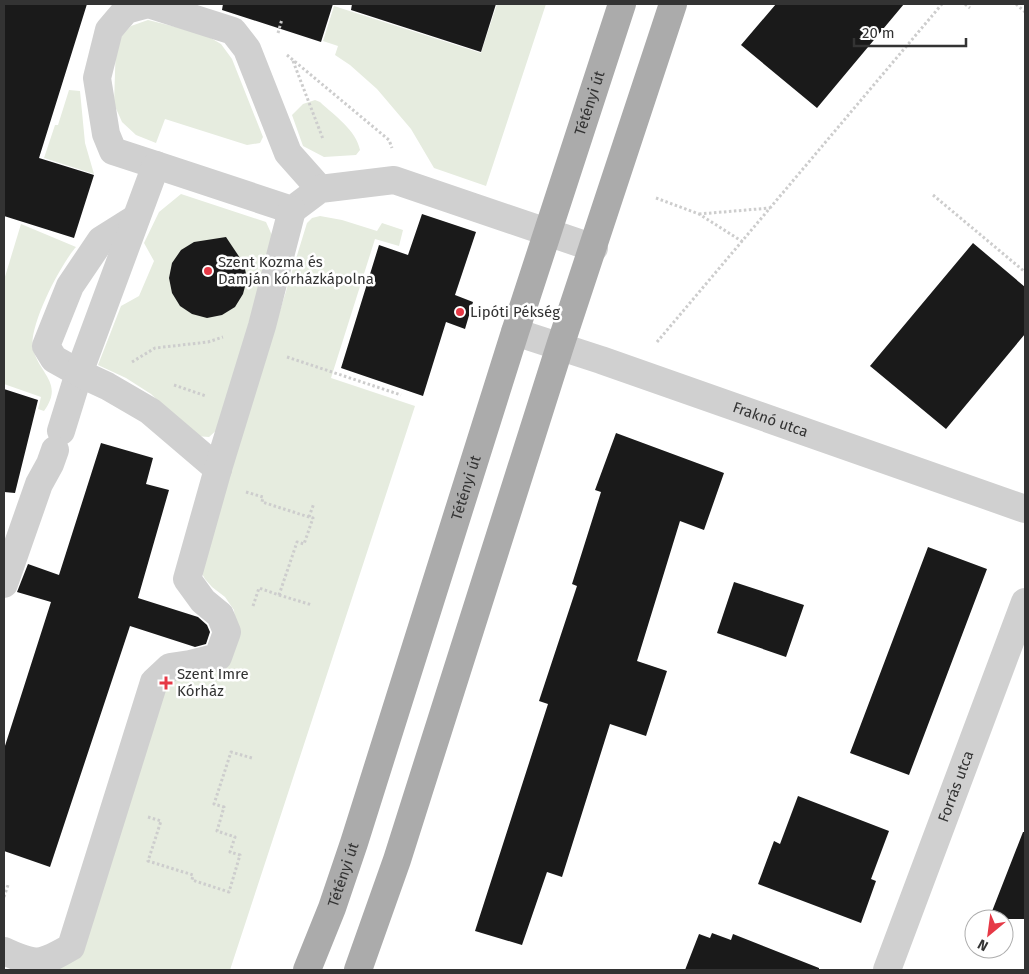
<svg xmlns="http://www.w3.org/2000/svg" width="1029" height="974" font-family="'Fira Sans',sans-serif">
  <rect width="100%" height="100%" fill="#fff"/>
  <path fill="#e6ecdf" d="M 497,4 L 546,4 L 486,186 L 434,168 L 411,129 L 377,89 L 350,65 L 335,55 L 338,46 L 323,41 L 334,6 L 481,53 Z
    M 148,20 L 204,34 L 221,44 L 232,59 L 263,137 L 260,143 L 247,145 L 165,119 L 156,143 L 136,135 L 122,122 L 114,104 L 116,42 L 131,26 Z
    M 69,90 L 80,91 L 85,143 L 94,174 L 44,158 L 55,125 L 58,125 Z
    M 315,100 L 320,102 C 335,116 356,130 360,150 L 356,155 L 324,157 L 303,146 L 292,115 L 303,104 Z
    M 181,194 L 266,222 L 275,242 L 219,428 L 209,437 L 196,436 L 151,394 L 126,378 L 98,365 L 121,306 L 139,296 L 154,261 L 144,243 L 159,212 Z
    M 320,216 L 342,220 L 377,231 L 382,223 L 403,230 L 399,246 L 375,239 L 331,378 L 415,406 L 230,970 L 48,970 L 164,687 L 173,679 L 183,676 L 202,675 L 214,672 L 236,631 L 234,610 L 225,597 L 212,587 L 205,579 L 200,570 L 307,223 L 312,218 Z
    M 21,224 L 76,247 C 61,264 28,326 33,349 C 40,375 64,383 44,411 L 38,409 L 41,397 L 4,384 L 4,280 Z"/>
  <path fill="#1a1a1a" d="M 4,4 L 87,4 L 39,158 L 94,175 L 74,238 L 4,216 Z
    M 223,4 L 333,4 L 321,42 L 222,10 Z
    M 352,4 L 496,4 L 481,52 L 351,10 Z
    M 776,4 L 904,4 L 817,108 L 741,45 Z
    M 422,214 L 476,232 L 455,295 L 473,302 L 465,329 L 446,322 L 423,396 L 341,368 L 379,245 L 408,255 Z
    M 226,237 L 244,264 L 247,279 L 243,294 L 235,307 L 222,315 L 207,318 L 192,314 L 180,306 L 172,293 L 169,278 L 172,263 L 181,250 L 194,242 Z
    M 973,243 L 1025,287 L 1025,334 L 946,429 L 870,366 Z
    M 4,389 L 38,400 L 15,493 L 4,492 Z
    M 616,433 L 724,473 L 704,530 L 680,521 L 637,661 L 667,671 L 646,736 L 610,724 L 562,877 L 547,872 L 522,945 L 475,931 L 548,704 L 539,701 L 577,586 L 572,584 L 601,492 L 595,490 Z
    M 101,443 L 153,458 L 146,484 L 169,490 L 138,598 L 198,617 L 207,625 L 210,632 L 206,644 L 195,647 L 130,626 L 50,867 L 4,851 L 4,749 L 51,602 L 17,592 L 28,564 L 59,575 Z
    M 928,547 L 987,569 L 909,775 L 850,753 Z
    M 734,582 L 804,605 L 786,657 L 717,633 Z
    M 798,796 L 889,831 L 871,879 L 876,881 L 861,923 L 758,884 L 774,841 L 780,844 Z
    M 1023,832 L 1025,832 L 1025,919 L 989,919 Z
    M 712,933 L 731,940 L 733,934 L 819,968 L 819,970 L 685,970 L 699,934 L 710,938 Z"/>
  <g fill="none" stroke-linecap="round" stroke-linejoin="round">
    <path stroke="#cdcdcd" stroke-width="3" stroke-dasharray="2.5 2.5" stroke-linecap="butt" d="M 965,4 L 970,8
      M 1016,4 L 1025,12
      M 278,33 L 282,19
      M 287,55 L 389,140 L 392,148
      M 293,61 L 323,139
      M 933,195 L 1025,272
      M 656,198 L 699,214 L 743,242
      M 699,214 L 770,208
      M 657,342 L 942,4
      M 287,357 L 401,395
      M 132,362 L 155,348 L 208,342 L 223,337
      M 174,385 L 206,396
      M 246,492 L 263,497 L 262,502 L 309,517
      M 279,595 L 312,605
      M 253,606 L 259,588 L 279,595 L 297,542 L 304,544 L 313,518 L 309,517 L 314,503
      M 148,817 L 161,821 L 148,861 L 193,875 L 192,880 L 229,892 L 240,855 L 230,852 L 235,837 L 217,831 L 224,807 L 214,804 L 231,752 L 252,758
      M 4,897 L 8,885"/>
    <g stroke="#d0d0d0" stroke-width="28">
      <path d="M 156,165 L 113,151 L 106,134 L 97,78 L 109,30 L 126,10 L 148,4 L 233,31 L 247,49 L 288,153 L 320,189"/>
      <path id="s1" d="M 515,332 L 601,360 L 1025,509"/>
      <path d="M 61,431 L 79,373 L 54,359 L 46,346 L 70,286 L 101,240 L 136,218"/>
      <path d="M 218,469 L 150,411 L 107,386 L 79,373 L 156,165 L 292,210 L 320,189 L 394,180 L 594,248"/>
      <path d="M 4,584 L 39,484 L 50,464 L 55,450"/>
      <path d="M 4,951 C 36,966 40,965 71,947 L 154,682 L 170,667 L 190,664 L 218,657 L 227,632 L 220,615 L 203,601 L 187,579 L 218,469 L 262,326 L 292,210"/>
      <path id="s2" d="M 887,970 L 1025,602"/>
    </g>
    <g stroke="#ababab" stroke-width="28">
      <path id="s3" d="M 307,970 L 332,908 L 354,843 L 515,332 L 622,4"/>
      <path d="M 358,970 L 397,860 L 560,346 L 673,4"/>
    </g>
  </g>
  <g fill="#e63946" stroke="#fff" stroke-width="2">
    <circle cx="208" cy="271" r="5"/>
    <circle cx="460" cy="312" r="5"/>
    <path d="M163.5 675.5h5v5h5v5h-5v5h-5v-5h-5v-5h5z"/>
  </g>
  <g text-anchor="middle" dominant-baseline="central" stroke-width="5" stroke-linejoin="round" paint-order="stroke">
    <g font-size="15" fill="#333" stroke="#fff">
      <text stroke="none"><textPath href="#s3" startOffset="912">Tétényi út</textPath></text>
      <text stroke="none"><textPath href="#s1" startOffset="270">Fraknó utca</textPath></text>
      <text stroke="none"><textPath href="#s3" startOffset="508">Tétényi út</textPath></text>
      <text stroke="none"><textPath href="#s2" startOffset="196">Forrás utca</textPath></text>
      <text stroke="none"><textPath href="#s3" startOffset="102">Tétényi út</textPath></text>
    </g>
    <g font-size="15" fill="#333" stroke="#fff" text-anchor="start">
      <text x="218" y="262">Szent Kozma és<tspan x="218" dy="17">Damján kórházkápolna</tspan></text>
      <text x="470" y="312">Lipóti Pékség</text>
      <text x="177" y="674">Szent Imre<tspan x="177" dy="17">Kórház</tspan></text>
    </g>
  </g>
  <rect width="1029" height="974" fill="none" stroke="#333333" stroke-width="10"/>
  <g transform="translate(989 934) rotate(209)"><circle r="24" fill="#ffffff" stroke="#adadad"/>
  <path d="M0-4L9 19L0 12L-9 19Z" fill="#e63946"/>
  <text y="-8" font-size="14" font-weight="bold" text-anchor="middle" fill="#333333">N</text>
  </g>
  <path d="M854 38v8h112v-8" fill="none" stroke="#333333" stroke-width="2.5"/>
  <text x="862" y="38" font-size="15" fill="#333333" stroke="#ffffff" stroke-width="4" paint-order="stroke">20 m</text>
</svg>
